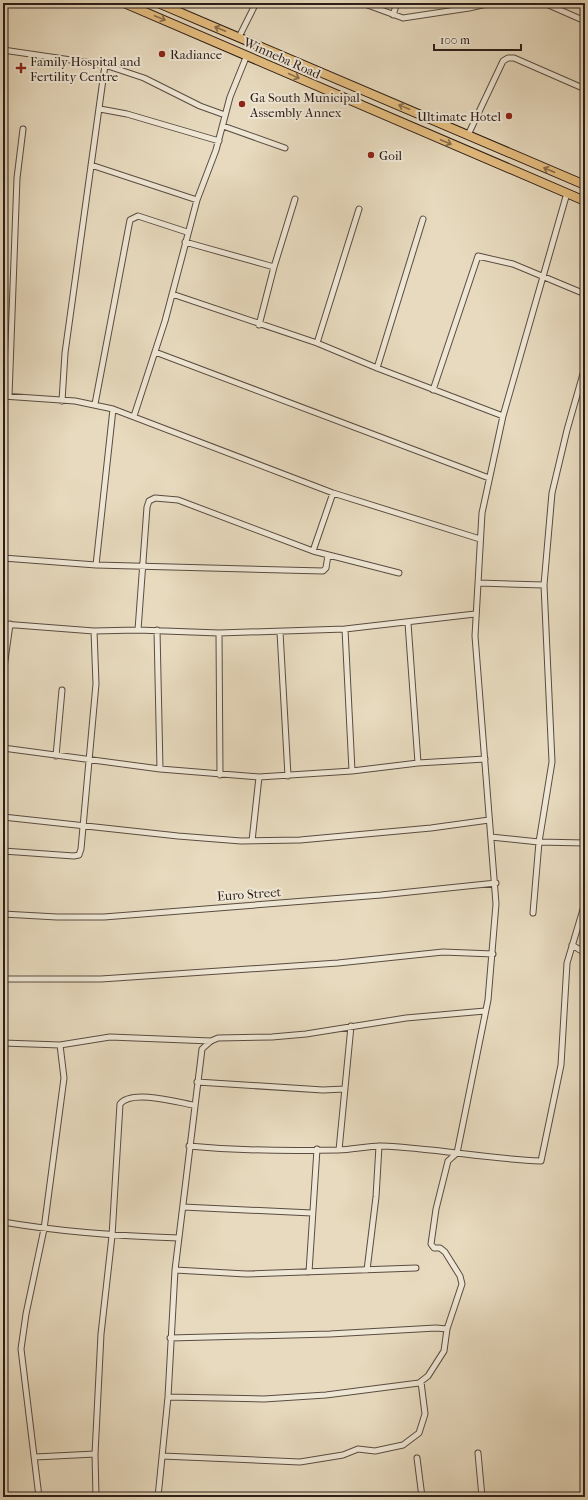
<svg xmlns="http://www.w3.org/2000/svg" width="588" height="1500" font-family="'IM FELL French Canon',serif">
  <rect width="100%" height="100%" fill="#e7dabe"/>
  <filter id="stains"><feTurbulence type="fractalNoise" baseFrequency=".005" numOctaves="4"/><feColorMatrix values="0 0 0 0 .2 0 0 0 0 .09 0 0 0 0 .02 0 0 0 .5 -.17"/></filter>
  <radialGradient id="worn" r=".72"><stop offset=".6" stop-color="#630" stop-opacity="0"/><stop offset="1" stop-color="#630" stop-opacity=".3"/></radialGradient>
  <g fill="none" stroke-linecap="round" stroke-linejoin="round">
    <g stroke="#5a4c42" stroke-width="7">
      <path id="minor" d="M 362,3 L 403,18 L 469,8 L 491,3
        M 544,3 L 585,21
        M 393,15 L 397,3
        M 239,37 L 256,3
        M 3,50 L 105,65 L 144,78 L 200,106 L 225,115
        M 100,109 L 127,114 L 219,141
        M 223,126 L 285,148
        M 468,135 L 503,61 L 508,58 L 514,58 L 585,89
        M 91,165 L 197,200
        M 185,242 L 274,267
        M 172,294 L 317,343 L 377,368 L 503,416
        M 259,325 L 274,267 L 295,199
        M 317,343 L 359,209
        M 155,352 L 489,478
        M 377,368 L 423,219
        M 433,390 L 478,256 L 513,264 L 585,294
        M 3,396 L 75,401 L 113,409 L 333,493 L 480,539
        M 9,396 L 17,178 L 23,129
        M 62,401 L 65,353 L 105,65
        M 95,404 L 130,220 L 138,216 L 187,232
        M 134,416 L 165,321 L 197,200 L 216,150 L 230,97 L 247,55
        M 313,551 L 333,493
        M 3,558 L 96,565 L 323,571 L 326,568 L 328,555
        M 96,565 L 113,409
        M 478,583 L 544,585
        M 408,623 L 418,763
        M 3,624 L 94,631 L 138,630 L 219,633 L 345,629 L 475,614
        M 345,629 L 352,771
        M 138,630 L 147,507 L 149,501 L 155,498 L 178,500 L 313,551 L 399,573
        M 157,630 L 160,769
        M 280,632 L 288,776
        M 219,633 L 220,775
        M 3,675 L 10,624
        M 3,748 L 160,769 L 259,777 L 352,771 L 418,763 L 485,759
        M 56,756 L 62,690
        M 3,817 L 178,836 L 241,841 L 300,840 L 431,828 L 489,820
        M 491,837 L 539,842 L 585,843
        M 252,841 L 259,777
        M 3,851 L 74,856 L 79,855 L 81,849 L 96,684 L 94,631
        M 533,913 L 539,842 L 552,762 L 544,585 L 552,493 L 567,430 L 585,367
        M 3,914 L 57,917 L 104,917 L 381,895 L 496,883
        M 572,945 L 585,953
        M 3,979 L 101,979 L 338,963 L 443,952 L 493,954
        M 3,1043 L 60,1045 L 110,1037 L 211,1041
        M 197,1082 L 323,1090 L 345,1089
        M 189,1146 C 239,1151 288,1151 338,1150 C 352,1150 366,1146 381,1146 C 435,1148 487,1159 541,1161 L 561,1065 L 567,963 L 585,903
        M 339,1150 L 351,1026
        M 183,1207 L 312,1213
        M 3,1222 C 61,1232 119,1236 179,1238
        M 175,1270 L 246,1274 L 416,1268
        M 367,1270 L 376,1197 L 379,1146
        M 309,1272 L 317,1149
        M 447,1329 L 462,1284 L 460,1276 L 445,1252 L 440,1248 L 434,1248 L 431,1244 L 436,1209 L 448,1161 L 457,1153 L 488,1000 L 496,904 L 475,636 L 482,513 L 503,416 L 567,193
        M 168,1397 L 264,1399 L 326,1395 L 419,1383 L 428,1376 L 444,1351 L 447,1329 L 436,1328 L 330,1334 L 170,1338
        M 478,1453 L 482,1497
        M 162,1456 L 300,1462 L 343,1455 L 358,1449 L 375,1451 L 403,1445 L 419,1433 L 425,1414 L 421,1382
        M 35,1457 L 95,1454
        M 417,1458 L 422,1497
        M 39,1497 L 21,1349 L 26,1314 L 44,1229 L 64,1078 L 60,1045
        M 96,1497 L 95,1454 L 101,1334 L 112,1236 L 120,1104 C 131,1089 177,1102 193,1105
        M 158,1497 L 168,1397 L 175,1270 L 202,1049 L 211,1041 L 218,1038 L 272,1037 L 306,1034 L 406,1018 L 485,1011
        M 359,1497 L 359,1496"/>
    </g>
    <g stroke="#2b1d18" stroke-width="10">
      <path id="trunk" d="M 124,3 L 585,201
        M 158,3 L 585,185"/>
    </g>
    <use href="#minor" stroke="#efe7d5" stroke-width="5"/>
    <use href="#trunk" stroke="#e4bd7f" stroke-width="8"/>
  </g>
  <defs><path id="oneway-shaft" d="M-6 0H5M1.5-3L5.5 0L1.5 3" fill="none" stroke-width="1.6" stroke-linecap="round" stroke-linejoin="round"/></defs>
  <g stroke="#886d4c">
    <use href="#oneway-shaft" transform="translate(160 18) rotate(22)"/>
    <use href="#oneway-shaft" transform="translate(220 29) rotate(-157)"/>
    <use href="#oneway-shaft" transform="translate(294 76) rotate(25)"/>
    <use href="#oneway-shaft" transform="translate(404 107) rotate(-158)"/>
    <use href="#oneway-shaft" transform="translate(446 142) rotate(23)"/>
    <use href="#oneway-shaft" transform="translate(549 170) rotate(-157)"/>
  </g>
  <g fill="#8f2418" stroke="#efe7d5" stroke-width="1.5">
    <circle cx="162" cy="54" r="4"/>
    <path d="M19 62h4v4h4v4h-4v4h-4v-4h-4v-4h4z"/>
    <circle cx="242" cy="104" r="4"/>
    <circle cx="509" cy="116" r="4"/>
    <circle cx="371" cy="155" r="4"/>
  </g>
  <g text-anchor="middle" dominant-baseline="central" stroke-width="4" stroke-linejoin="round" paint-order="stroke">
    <g font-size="13" fill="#2b1d18" stroke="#efe7d5" text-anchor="start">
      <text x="170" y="54">Radiance</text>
      <text x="30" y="61">Family Hospital and<tspan x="30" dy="15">Fertility Centre</tspan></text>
      <text x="250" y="97">Ga South Municipal<tspan x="250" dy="15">Assembly Annex</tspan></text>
      <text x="501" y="116" text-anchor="end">Ultimate Hotel</text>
      <text x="379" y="155">Goil</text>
    </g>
    <g font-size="13" fill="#2b1d18" stroke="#efe7d5">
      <text transform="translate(282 58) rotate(24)">Winneba Road</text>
      <text transform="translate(249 894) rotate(-4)">Euro Street</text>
    </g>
  </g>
  <rect width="588" height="1500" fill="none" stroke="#e7dabe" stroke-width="16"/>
  <rect x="4" y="4" width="580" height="1492" fill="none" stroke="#2b1d18" stroke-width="2"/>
  <rect x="8" y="8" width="572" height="1484" fill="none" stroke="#2b1d18"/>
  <path d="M434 44v6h87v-6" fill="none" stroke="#2b1d18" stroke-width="2"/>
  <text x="440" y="44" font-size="12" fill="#2b1d18" stroke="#efe7d5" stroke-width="3" paint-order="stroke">100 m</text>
  <rect width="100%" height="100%" filter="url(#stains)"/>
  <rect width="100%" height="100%" fill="url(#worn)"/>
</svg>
